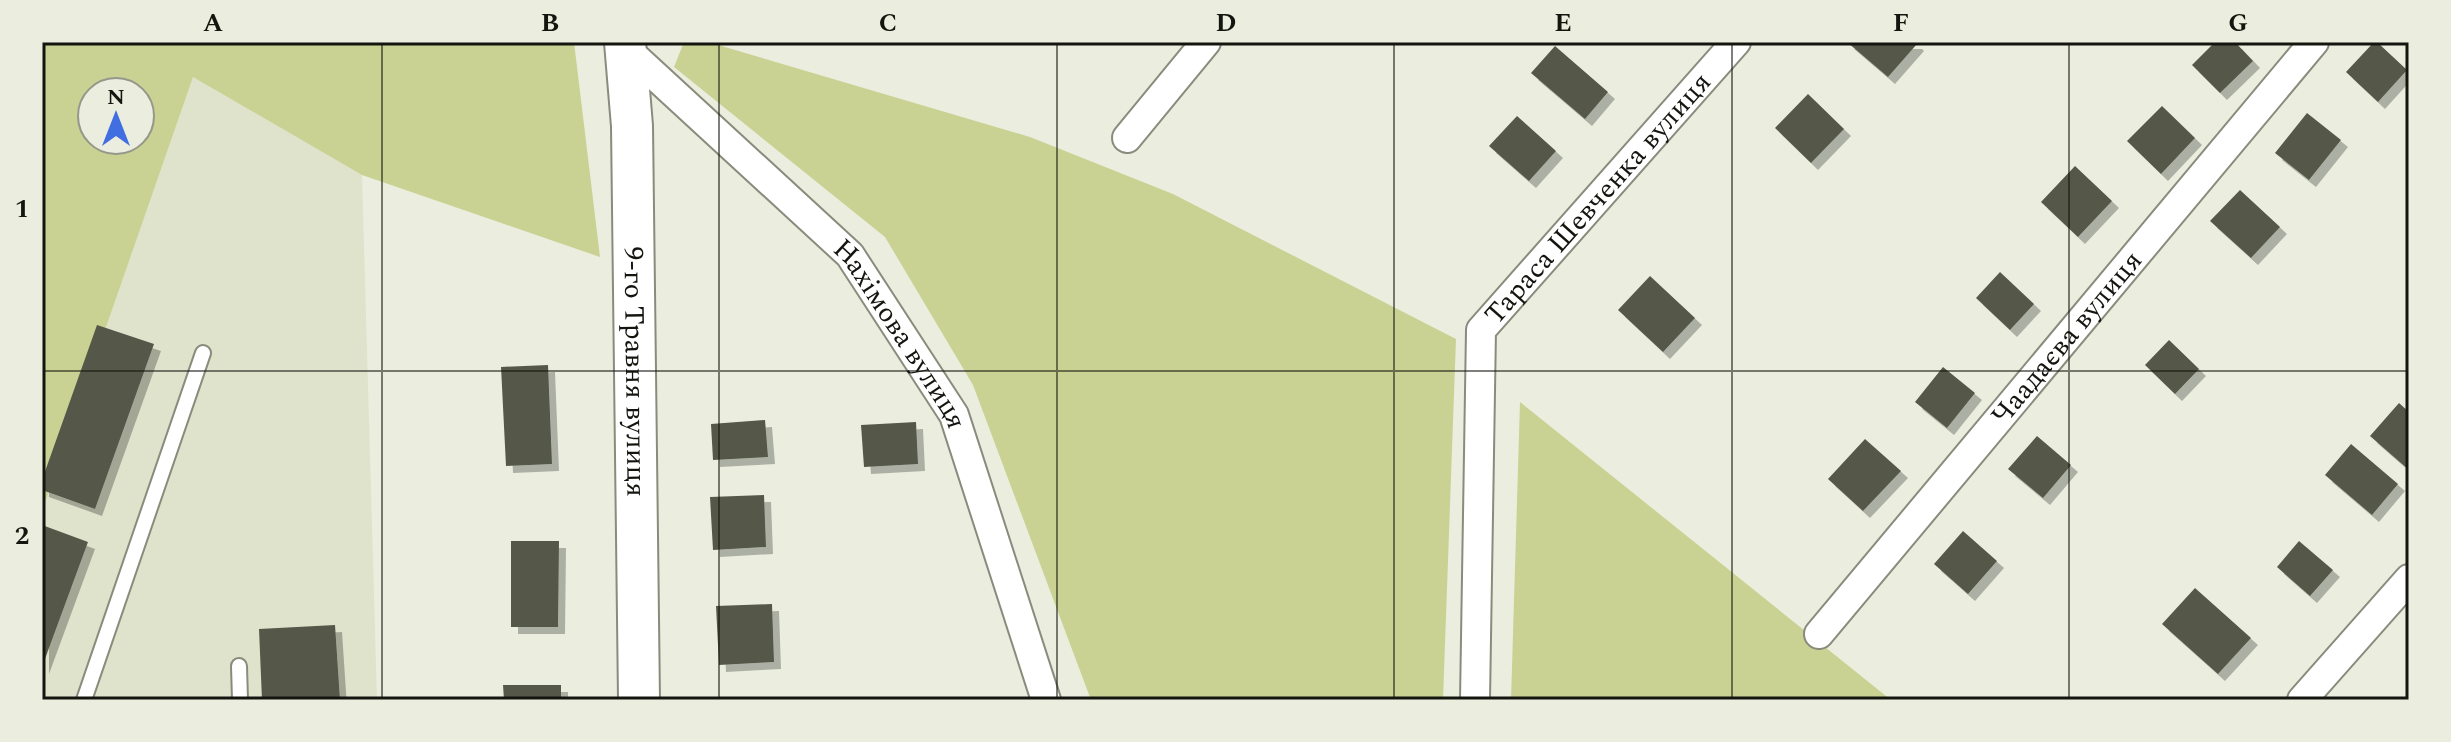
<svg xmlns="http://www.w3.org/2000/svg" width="2451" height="742" font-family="Spectral,serif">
  <defs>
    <filter id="shadow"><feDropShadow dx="7" dy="7" stdDeviation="0" flood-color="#0004"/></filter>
  </defs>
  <rect width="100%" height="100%" fill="#ebeede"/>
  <path fill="#dfe3cb" d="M 193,76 L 362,175 L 377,700 L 42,700 L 42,488 Z"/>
  <path fill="#c9d293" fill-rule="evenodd" d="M 42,42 L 574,42 L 600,257 L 362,175 L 193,77 L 42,511 ZM 92,92 L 140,92 L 140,140 L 92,140 Z
    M 684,42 L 708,42 L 1030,137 L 1173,194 L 1456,339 L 1443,700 L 1091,700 L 973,385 L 885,237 L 674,67 Z
    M 1520,402 L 1891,700 L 1511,700 Z"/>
  <path fill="#55584a" filter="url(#shadow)" d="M 1847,42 L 1915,42 L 1917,44 L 1888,77 Z
    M 2215,42 L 2235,42 L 2253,61 L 2220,93 L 2192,65 Z
    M 2374,42 L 2377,42 L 2407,70 L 2378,102 L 2346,72 Z
    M 1555,46 L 1608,92 L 1585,119 L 1531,73 Z
    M 1808,94 L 1844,129 L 1811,163 L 1775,128 Z
    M 2162,106 L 2195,138 L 2161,174 L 2127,141 Z
    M 2307,113 L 2341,140 L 2309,180 L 2275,153 Z
    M 1517,116 L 1556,151 L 1529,181 L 1489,146 Z
    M 2075,166 L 2112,201 L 2078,237 L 2041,202 Z
    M 2240,190 L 2280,227 L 2251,258 L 2210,221 Z
    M 2000,272 L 2034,304 L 2010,330 L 1976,298 Z
    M 1650,276 L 1695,318 L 1663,352 L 1618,310 Z
    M 97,325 L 154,344 L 95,509 L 42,490 L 42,480 Z
    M 2169,340 L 2199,369 L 2175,394 L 2145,365 Z
    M 548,365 L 552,464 L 506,466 L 501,367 Z
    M 1943,367 L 1975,393 L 1947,428 L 1915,402 Z
    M 2399,403 L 2409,412 L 2409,470 L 2370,436 Z
    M 765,420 L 768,457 L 713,460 L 711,424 Z
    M 916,422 L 918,464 L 864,467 L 861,425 Z
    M 2037,436 L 2071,465 L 2043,498 L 2008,469 Z
    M 1865,439 L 1901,471 L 1863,511 L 1828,479 Z
    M 2351,444 L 2398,484 L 2372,515 L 2325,475 Z
    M 764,495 L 766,547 L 713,550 L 710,497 Z
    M 42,525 L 88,542 L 42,667 Z
    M 1963,531 L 1997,561 L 1968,594 L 1934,564 Z
    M 511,541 L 559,541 L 558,627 L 511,627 Z
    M 2299,541 L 2333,570 L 2310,596 L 2277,567 Z
    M 2195,588 L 2251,638 L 2218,674 L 2162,624 Z
    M 772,604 L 774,662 L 719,665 L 716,606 Z
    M 335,625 L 340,700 L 262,700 L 259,629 Z
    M 503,685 L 561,685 L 561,700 L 504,700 Z"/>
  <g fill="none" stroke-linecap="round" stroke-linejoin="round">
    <g stroke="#898b7c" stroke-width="18">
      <path id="lane" d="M 239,666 L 240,700
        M 84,700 L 203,353"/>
    </g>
    <g stroke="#898b7c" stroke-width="32">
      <g id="street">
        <path id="s1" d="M 626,49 L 850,255 L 954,415 L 1046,700"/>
        <path d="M 1127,138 L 1206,42"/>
        <path id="s2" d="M 1819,634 L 2314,42"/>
        <path id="s3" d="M 1475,700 L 1481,330 L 1736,42"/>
        <path d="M 2302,700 L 2409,579"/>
      </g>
    </g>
    <g stroke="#898b7c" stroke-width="44">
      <g id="secondary">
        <path id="s4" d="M 625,42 L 632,126 L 639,700"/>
      </g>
    </g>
    <use href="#lane" stroke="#fff" stroke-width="14"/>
    <use href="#street" stroke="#fff" stroke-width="28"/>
    <use href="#secondary" stroke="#fff" stroke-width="40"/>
  </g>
  <path fill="none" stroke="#14150f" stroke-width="2" stroke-opacity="0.55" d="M 382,42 L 382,700M 719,42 L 719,700M 1057,42 L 1057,700M 1394,42 L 1394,700M 1732,42 L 1732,700M 2069,42 L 2069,700M 42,371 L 2409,371"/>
  <g text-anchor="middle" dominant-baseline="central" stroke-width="8" stroke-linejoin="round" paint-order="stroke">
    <g font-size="28" fill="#14150f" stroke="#ebeede">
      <text stroke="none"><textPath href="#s3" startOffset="546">Тараса Шевченка вулиця</textPath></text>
      <text stroke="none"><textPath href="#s1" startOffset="398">Нахімова вулиця</textPath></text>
      <text stroke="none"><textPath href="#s2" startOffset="386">Чаадаєва вулиця</textPath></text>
      <text stroke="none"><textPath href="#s4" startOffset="330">9-го Травня вулиця</textPath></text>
    </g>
  </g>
  <rect width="2451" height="742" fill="none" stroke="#ebeede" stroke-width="88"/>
  <g transform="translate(116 116)"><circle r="38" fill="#ebeede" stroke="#95978b" stroke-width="2"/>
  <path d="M0-6L14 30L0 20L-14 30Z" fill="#416ee0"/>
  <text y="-12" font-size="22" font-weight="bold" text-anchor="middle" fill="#14150f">N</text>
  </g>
  <rect x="44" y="44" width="2363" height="654" fill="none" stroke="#14150f" stroke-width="3"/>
  <g font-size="26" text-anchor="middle" font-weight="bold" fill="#14150f">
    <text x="213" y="31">A</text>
    <text x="550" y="31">B</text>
    <text x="888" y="31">C</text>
    <text x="1226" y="31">D</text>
    <text x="1563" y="31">E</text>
    <text x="1901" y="31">F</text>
    <text x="2238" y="31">G</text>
    <text x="22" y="217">1</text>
    <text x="22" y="544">2</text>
  </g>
</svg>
